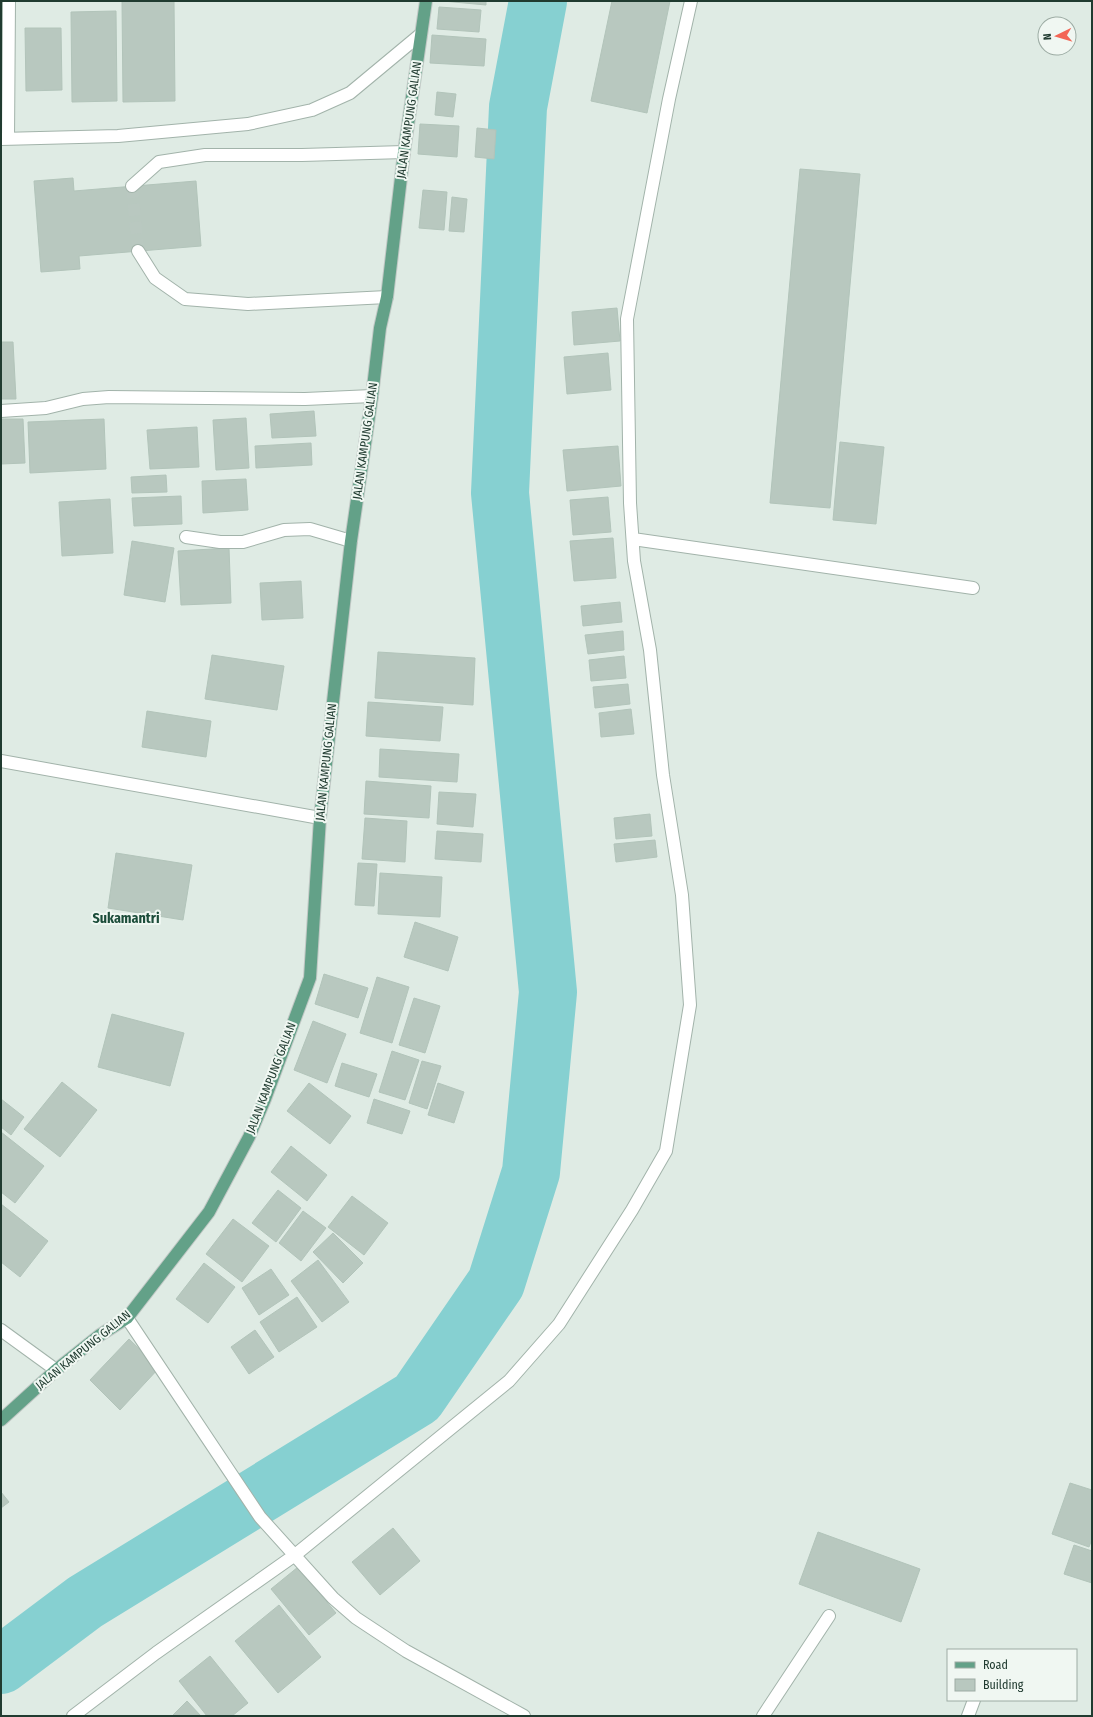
<svg xmlns="http://www.w3.org/2000/svg" width="1093" height="1717" font-family="'Fira Sans Condensed',sans-serif">
  <rect width="100%" height="100%" fill="#dfebe4"/>
  <g fill="none" stroke-linecap="round" stroke-linejoin="round">
    <path stroke="#86d0d1" stroke-width="58" d="M 1,1665 L 85,1602 L 417,1398 L 496,1283 L 531,1172 L 548,992 L 500,493 L 518,107 L 538,1"/>
  </g>
  <path fill="#b8c8bf" stroke="#b2c4ba" d="M 122,1 L 174,1 L 175,101 L 123,102 Z
    M 443,1 L 486,1 L 486,5 Z
    M 612,1 L 670,1 L 647,113 L 591,101 Z
    M 439,7 L 481,10 L 479,32 L 437,29 Z
    M 116,11 L 117,101 L 72,102 L 71,12 Z
    M 25,28 L 61,28 L 62,90 L 26,91 Z
    M 432,35 L 486,39 L 484,66 L 430,63 Z
    M 437,92 L 456,94 L 453,117 L 435,115 Z
    M 420,124 L 459,126 L 457,157 L 418,154 Z
    M 477,128 L 496,130 L 494,159 L 475,157 Z
    M 800,169 L 860,174 L 830,508 L 770,503 Z
    M 73,178 L 74,191 L 196,181 L 201,246 L 79,256 L 80,269 L 41,272 L 34,181 Z
    M 423,190 L 447,192 L 444,230 L 419,228 Z
    M 452,197 L 467,199 L 464,232 L 449,231 Z
    M 617,308 L 620,341 L 574,345 L 572,312 Z
    M 1,342 L 13,342 L 16,399 L 1,399 Z
    M 608,353 L 611,390 L 567,394 L 564,357 Z
    M 314,411 L 316,436 L 272,438 L 270,414 Z
    M 246,418 L 249,468 L 216,470 L 213,420 Z
    M 1,419 L 23,419 L 25,463 L 1,464 Z
    M 104,419 L 106,469 L 30,473 L 28,422 Z
    M 197,427 L 199,467 L 150,469 L 147,430 Z
    M 840,442 L 884,447 L 876,524 L 833,520 Z
    M 311,443 L 312,465 L 256,468 L 255,446 Z
    M 618,446 L 621,486 L 567,491 L 563,450 Z
    M 166,475 L 167,492 L 132,493 L 131,477 Z
    M 246,479 L 248,510 L 203,513 L 202,481 Z
    M 181,496 L 182,524 L 134,526 L 132,498 Z
    M 608,497 L 611,532 L 573,535 L 570,500 Z
    M 110,499 L 113,553 L 62,556 L 59,502 Z
    M 613,538 L 616,578 L 574,581 L 570,541 Z
    M 132,541 L 174,548 L 165,602 L 124,595 Z
    M 229,548 L 231,603 L 181,605 L 178,551 Z
    M 301,581 L 303,618 L 262,620 L 260,583 Z
    M 620,602 L 622,622 L 583,626 L 581,606 Z
    M 623,631 L 624,650 L 588,654 L 585,635 Z
    M 378,652 L 475,658 L 473,705 L 375,698 Z
    M 212,655 L 284,666 L 277,710 L 205,699 Z
    M 624,656 L 626,678 L 591,681 L 589,660 Z
    M 628,684 L 630,704 L 595,708 L 593,687 Z
    M 368,702 L 443,707 L 440,741 L 366,736 Z
    M 631,709 L 634,734 L 601,737 L 599,713 Z
    M 147,711 L 211,721 L 206,757 L 142,747 Z
    M 380,749 L 459,754 L 457,782 L 379,777 Z
    M 366,781 L 431,786 L 429,818 L 364,814 Z
    M 439,792 L 476,794 L 473,827 L 437,824 Z
    M 650,814 L 652,836 L 616,839 L 614,818 Z
    M 365,818 L 407,821 L 405,862 L 362,859 Z
    M 437,831 L 483,834 L 481,862 L 435,859 Z
    M 655,840 L 657,857 L 616,862 L 614,844 Z
    M 116,853 L 192,865 L 183,920 L 108,908 Z
    M 358,863 L 377,864 L 374,906 L 355,905 Z
    M 380,873 L 442,877 L 440,917 L 378,914 Z
    M 415,922 L 458,937 L 448,971 L 404,957 Z
    M 324,974 L 368,988 L 358,1018 L 315,1004 Z
    M 377,977 L 409,987 L 392,1043 L 360,1033 Z
    M 414,998 L 440,1006 L 425,1053 L 399,1045 Z
    M 112,1014 L 184,1033 L 170,1086 L 98,1067 Z
    M 313,1021 L 346,1034 L 327,1083 L 294,1070 Z
    M 392,1051 L 419,1060 L 405,1100 L 379,1092 Z
    M 422,1061 L 441,1066 L 427,1109 L 409,1103 Z
    M 342,1063 L 377,1074 L 369,1097 L 335,1086 Z
    M 62,1082 L 97,1110 L 60,1157 L 24,1129 Z
    M 309,1083 L 351,1116 L 330,1144 L 287,1111 Z
    M 438,1083 L 464,1092 L 454,1123 L 428,1115 Z
    M 1,1099 L 24,1117 L 11,1135 L 1,1127 Z
    M 374,1099 L 410,1111 L 402,1134 L 367,1123 Z
    M 1,1132 L 44,1166 L 15,1203 L 1,1192 Z
    M 291,1146 L 327,1175 L 307,1201 L 271,1172 Z
    M 278,1190 L 301,1208 L 276,1242 L 252,1223 Z
    M 352,1196 L 388,1223 L 364,1255 L 328,1227 Z
    M 1,1204 L 48,1241 L 20,1277 L 1,1262 Z
    M 303,1211 L 326,1228 L 301,1261 L 279,1243 Z
    M 233,1219 L 269,1246 L 242,1282 L 206,1254 Z
    M 333,1233 L 363,1263 L 343,1283 L 313,1252 Z
    M 318,1260 L 349,1302 L 322,1322 L 291,1281 Z
    M 204,1263 L 235,1287 L 208,1323 L 176,1299 Z
    M 271,1269 L 289,1295 L 259,1315 L 242,1288 Z
    M 297,1297 L 317,1327 L 279,1352 L 260,1322 Z
    M 255,1330 L 274,1357 L 249,1374 L 231,1347 Z
    M 129,1339 L 159,1368 L 120,1410 L 90,1380 Z
    M 1070,1483 L 1092,1490 L 1092,1539 L 1089,1547 L 1052,1534 Z
    M 1,1492 L 9,1502 L 1,1508 Z
    M 393,1528 L 420,1561 L 380,1595 L 352,1562 Z
    M 818,1532 L 920,1569 L 901,1622 L 799,1584 Z
    M 1074,1545 L 1092,1551 L 1092,1583 L 1064,1574 Z
    M 298,1567 L 336,1613 L 309,1635 L 271,1589 Z
    M 279,1605 L 321,1657 L 278,1693 L 235,1641 Z
    M 210,1656 L 248,1703 L 232,1716 L 207,1716 L 179,1681 Z
    M 187,1701 L 201,1716 L 172,1716 Z"/>
  <g fill="none" stroke-linecap="round" stroke-linejoin="round">
    <path stroke="#b9c8c0" stroke-width="12" stroke-dasharray="12 6" stroke-linecap="butt" d="M 132,186 L 138,251"/>
    <g stroke="#a2b3aa" stroke-width="14">
      <path id="minor" d="M 1,139 L 118,136 L 248,124 L 312,110 L 350,93 L 421,34
        M 8,139 L 9,1
        M 132,186 L 159,162 L 205,155 L 302,155 L 404,152
        M 138,251 L 155,278 L 185,299 L 248,304 L 387,297
        M 1,411 L 46,408 L 83,399 L 109,397 L 305,399 L 372,396
        M 186,537 L 220,542 L 243,542 L 284,530 L 310,529 L 351,541
        M 633,539 L 973,588
        M 1,761 L 320,818
        M 127,1318 L 260,1517 L 333,1598 L 356,1618 L 406,1651 L 524,1716
        M 1,1330 L 56,1370
        M 73,1716 L 156,1653 L 295,1555 L 509,1381 L 559,1324 L 632,1210 L 666,1151 L 690,1005 L 682,895 L 663,775 L 650,650 L 634,561 L 630,503 L 627,319 L 669,99 L 691,1
        M 763,1716 L 829,1616
        M 968,1716 L 974,1700"/>
    </g>
    <g stroke="#c1c8c5" stroke-width="14">
      <path id="major" d="M 1,1420 L 56,1370 L 100,1335 L 127,1318 L 209,1212 L 249,1137 L 265,1099 L 310,978 L 320,818 L 351,541 L 372,396 L 380,328 L 387,297 L 404,152 L 426,1"/>
    </g>
    <use href="#minor" stroke="#fff" stroke-width="12"/>
    <use href="#major" stroke="#63a188" stroke-width="12"/>
  </g>
  <g text-anchor="middle" dominant-baseline="central" stroke-width="4" stroke-linejoin="round" paint-order="stroke">
    <g font-size="12" fill="#203b30" stroke="#f0f7f2">
      <text transform="translate(409 120) rotate(-82)">JALAN KAMPUNG GALIAN</text>
      <text transform="translate(365 441) rotate(-82)">JALAN KAMPUNG GALIAN</text>
      <text transform="translate(326 762) rotate(-84)">JALAN KAMPUNG GALIAN</text>
      <text transform="translate(271 1078) rotate(-69)">JALAN KAMPUNG GALIAN</text>
      <text transform="translate(83 1350) rotate(-39)">JALAN KAMPUNG GALIAN</text>
    </g>
    <g font-size="14" font-weight="bold" fill="#1c4d3a" stroke="#f0f7f2">
      <text x="126" y="918">Sukamantri</text>
    </g>
  </g>
  <rect width="1093" height="1717" fill="none" stroke="#203b30" stroke-width="4"/>
  <rect x="947" y="1649" width="130" height="52" fill="#f0f7f2" stroke="#9daca4"/>
  <rect x="955" y="1662" width="20" height="6" fill="#63a188" stroke="#9daca4"/>
  <text x="983" y="1669" font-size="12" fill="#203b30">Road</text>
  <rect x="955" y="1679" width="20" height="12" fill="#b8c8bf" stroke="#9daca4"/>
  <text x="983" y="1689" font-size="12" fill="#203b30">Building</text>
  <g transform="translate(1057 36) rotate(265)"><circle r="19" fill="#f0f7f2" stroke="#9daca4"/>
  <path d="M0-3L7 15L0 10L-7 15Z" fill="#f36555"/>
  <text y="-6" font-size="11" font-weight="bold" text-anchor="middle" fill="#203b30">N</text>
  </g>
</svg>
